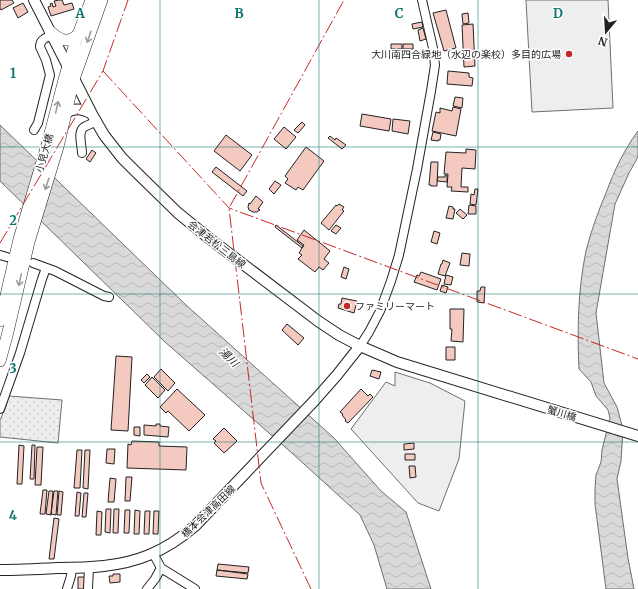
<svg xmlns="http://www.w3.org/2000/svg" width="638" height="589" font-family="Merriweather,'Noto Sans JP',serif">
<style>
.grass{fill:url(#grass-dots);stroke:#6f6f6f}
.park{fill:#eee;stroke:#6f6f6f}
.water{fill:url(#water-waves);stroke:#6f6f6f}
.building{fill:#f3c9c0;stroke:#222}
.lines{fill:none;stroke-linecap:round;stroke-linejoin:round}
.minor-casing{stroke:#222;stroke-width:10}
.major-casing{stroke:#222;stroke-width:12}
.highway-casing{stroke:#222;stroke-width:12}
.minor{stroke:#fff;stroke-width:8}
.major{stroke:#fff;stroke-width:10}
.highway{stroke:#fff;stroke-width:11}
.power{stroke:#c62828;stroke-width:1;stroke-dasharray:14 3 2 3;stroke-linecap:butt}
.oneway{stroke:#9c9c9c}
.grid{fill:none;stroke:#0f766e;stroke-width:1;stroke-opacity:0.55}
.poi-dot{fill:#c62828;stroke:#fff;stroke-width:1.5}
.labels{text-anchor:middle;stroke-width:3;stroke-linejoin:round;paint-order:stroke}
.poi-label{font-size:10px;fill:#222;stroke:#fff;text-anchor:end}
.street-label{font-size:10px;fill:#222;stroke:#fff}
.water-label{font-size:11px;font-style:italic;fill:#222;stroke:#fff}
.grid-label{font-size:13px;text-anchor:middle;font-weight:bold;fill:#0f766e;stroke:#fff;stroke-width:3;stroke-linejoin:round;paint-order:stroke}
</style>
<defs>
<pattern id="grass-dots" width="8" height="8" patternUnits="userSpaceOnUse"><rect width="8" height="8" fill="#eee"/><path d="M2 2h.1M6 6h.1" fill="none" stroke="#ccc" stroke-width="1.8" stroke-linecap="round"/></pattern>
<pattern id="water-waves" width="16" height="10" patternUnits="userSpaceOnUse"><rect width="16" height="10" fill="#d9d9d9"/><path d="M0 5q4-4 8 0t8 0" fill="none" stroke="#bababa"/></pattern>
</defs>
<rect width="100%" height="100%" fill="#fff"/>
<path class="grass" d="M9,396L62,400L58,443L0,437V420L5,409Z"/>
<path class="park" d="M526,0H608L613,108L532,112Z
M395,372L430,383L465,401L459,459L439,511L418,503L351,429L386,382L395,386Z"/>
<path class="water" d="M0,125L186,305L334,438L381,491L406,512L431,589H387L374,545L360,515L293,454L165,342L0,181Z
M638,131V157L629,173L615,204L596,313L604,383L617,407L623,429L621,461L617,479L628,558L634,589H606L595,504V488L596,475L601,462L602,450L610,418L608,410L596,396L591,382L579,369C577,329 578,290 586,251C591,231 598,212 606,193C614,171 624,150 638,131Z"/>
<path class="building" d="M0,0H12L14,3L1,10L0,8Z
M59,0H62L64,5L72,3L74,9L51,16L48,7L51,6L50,4L52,3L53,7L56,6L54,1Z
M23,3L28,12L18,18L13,8Z
M446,10L456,48L444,51L433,13Z
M468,13L469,23L463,24L462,14Z
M422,22L423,27L413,29L412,24Z
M473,24L475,66L464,67L462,25Z
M423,28L426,39L420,41L418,30Z
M391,44H402V49H391Z
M403,44H413V49H403Z
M448,71L469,73V77L473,78L472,86L447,84Z
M455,97L463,98L462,108L453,106Z
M453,107L461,109L456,136L432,131L436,112L440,113V108L452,111Z
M362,114L391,119L389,131L360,126Z
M393,119L410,121L408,134L392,131Z
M302,122L305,125L298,133L294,130Z
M284,127L296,137L286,149L274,139Z
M433,132L441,134L440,140H438V141L431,140Z
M226,135L252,155L240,171L214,151Z
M330,136L335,140L336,138L346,145L342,149L328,138Z
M306,147L324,161L303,190L298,187L296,190L285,183L288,179L285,176Z
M466,149L476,150L475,169L462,168L461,187H468V192L451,191L452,187H447L448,174H444L446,152L466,153Z
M92,150L96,153L90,162L86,159Z
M431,162H438L437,186H431V185H429Z
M216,167L247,191L243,196L212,172Z
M445,175H447V182L437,181L438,177H445Z
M275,181L281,185L274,194L269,189Z
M475,189H478L476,205L470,204L471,194L474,195Z
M256,196L263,202L258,209L260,210L257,212H253L249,210L248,207L249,203L250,204Z
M339,204L344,207L342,210L344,211L329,230L321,223L336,205L337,206Z
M469,205L476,206V214H468Z
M449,206L453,207V209H455L453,219L446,218Z
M460,209L467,215L463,219L456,213Z
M276,225L303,246L302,248L275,227Z
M336,225L341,228L336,234L331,231Z
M304,230L330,251L324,259L329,263L323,270L319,267L315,272L298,259L302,255L299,253L304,245L297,240Z
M434,231L440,233L437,244L431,242Z
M462,253L470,254L469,266L460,265Z
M443,260L450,263L445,276L438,274L441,264H442Z
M344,267L349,269L346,279L341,277Z
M421,272L441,279L437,290L414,282L417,275L419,276Z
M446,275L453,277L451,285L444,284Z
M442,285L448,287L446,293L440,291Z
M481,287H485L484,303L477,302V291H480Z
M342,298L357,301L354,313L338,308L339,304H341Z
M450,309H464L463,342L451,341L452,329H450Z
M287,324L304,338L298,345L282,330Z
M446,347H455V360H446Z
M116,356L132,357L128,431L111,430Z
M161,369L175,383L168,391L154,377Z
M372,370L381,372L379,379L370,376Z
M147,374L150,377L144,383L141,380Z
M152,377L165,390L158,398L145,385Z
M177,389L205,415L189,431L168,411L166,413L160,407Z
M361,389L368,396L370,394L373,397L348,423L345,421L346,420L342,415L343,414L340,412Z
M156,424H160V426L169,427L168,437L144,435V425L156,426Z
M134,427H140V436L134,435Z
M224,428L237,441L224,453L214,443L216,441L213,439Z
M132,441L159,442V446L187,447L186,470L127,468L128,444L131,445Z
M414,443V449L404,450V444Z
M19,445L24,446L22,484H17Z
M32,445H35L34,479H30Z
M37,447H43L41,485H35Z
M107,449H115L114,464L106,463Z
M77,450H82L80,488H74Z
M85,450H90L88,489L83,488Z
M405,454H415V460H405Z
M409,466H415L416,477L410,478Z
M126,477H132L130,501H125Z
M110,478L116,479L114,502H108Z
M43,490H47L45,514H40Z
M49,491H53L51,515L46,514Z
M54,491H58L56,515L51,514Z
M59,491L63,492L61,515H57Z
M77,492L81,493L79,516H75Z
M84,493H88L86,517H82Z
M106,509H111L110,533L105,532Z
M114,509H119L118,533H113Z
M125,510H130L129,533H124Z
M135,510L140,511L139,534H134Z
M97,511L102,512L101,535H96Z
M145,511H150L149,534H144Z
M154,511H159L158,534H153Z
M54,518L59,519L54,559H49Z
M218,564L249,567L248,573L217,570Z
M217,570L248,574L247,579L216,576Z
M113,574H120V582L110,583L109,576H113Z
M78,577H86V589H78Z"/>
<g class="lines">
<g class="minor-casing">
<path id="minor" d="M34,130L38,123L50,75L46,60L40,47C40,39 46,38 52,35
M82,153C82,145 77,132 84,127C88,125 93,123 97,121
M0,255L7,257
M33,263L55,271L104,296L109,297
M360,346L369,332L380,311L391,281L399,255L417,169L431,91L435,65L433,48L422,0
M0,409L20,353L42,279L46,268
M153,553L161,568L195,589
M67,589L71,576L72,568
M88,589L89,567
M147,589L155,579L161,568"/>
</g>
<g class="major-casing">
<path id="major" d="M34,0L93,116L104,135L122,158L136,172L178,213L210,239L318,321L339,335L360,346L397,362L638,436
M66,113C75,107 83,109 92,114
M0,570C19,570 39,569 58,568C88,568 120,567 149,555C166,548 181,538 195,526L315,400L337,375L360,346"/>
</g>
<g class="highway-casing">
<path id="highway" d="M50,31C59,40 69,45 79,33
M0,321L19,239L47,145L65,76L76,40L91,0
M0,361L7,336L29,242L58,147L74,79L102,0"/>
</g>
<use href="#minor" class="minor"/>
<use href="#major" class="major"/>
<use href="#highway" class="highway"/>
<path class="power" d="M103,71L229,208L638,359
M0,243L103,71L128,0
M311,589L261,483L229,208L344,0"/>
</g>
<defs><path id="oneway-shaft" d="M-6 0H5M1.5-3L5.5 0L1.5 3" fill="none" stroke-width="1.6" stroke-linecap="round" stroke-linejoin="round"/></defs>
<g class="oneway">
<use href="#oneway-shaft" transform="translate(89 37) rotate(109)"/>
<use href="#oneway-shaft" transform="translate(57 107) rotate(-77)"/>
<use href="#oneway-shaft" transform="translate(47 184) rotate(108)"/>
<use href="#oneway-shaft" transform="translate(20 280) rotate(103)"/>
</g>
<path class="grid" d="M160,0V589M319,0V589M478,0V589M0,147H638M0,294H638M0,442H638"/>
<g class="poi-dot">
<circle cx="569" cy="54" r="4"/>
<circle cx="347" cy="306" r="4"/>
</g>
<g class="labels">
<g class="poi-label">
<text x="561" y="58">大川南四合緑地（水辺の楽校）多目的広場</text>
<text x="355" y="310" text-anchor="start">ファミリーマート</text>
</g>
<g class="street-label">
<text transform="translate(44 153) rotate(-74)" y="4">小見大橋</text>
<text transform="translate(217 244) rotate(38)" y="4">会津若松三島線</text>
<text transform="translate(562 413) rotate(17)" y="4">蟹川橋</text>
<text transform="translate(208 511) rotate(-44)" y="4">橋本会津高田線</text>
</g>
<g class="water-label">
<text transform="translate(229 357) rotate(44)" y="4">湯川</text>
</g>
</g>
<g class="grid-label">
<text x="80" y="18">A</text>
<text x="239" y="18">B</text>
<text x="399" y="18">C</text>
<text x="558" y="18">D</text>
<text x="13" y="78">1</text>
<text x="13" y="225">2</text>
<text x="13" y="373">3</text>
<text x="13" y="520">4</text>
</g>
<g transform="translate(606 32) rotate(198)" stroke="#ffffff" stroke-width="3" paint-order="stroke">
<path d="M0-3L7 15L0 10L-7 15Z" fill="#222222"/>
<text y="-6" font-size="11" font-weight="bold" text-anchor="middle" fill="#222222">N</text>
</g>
</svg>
